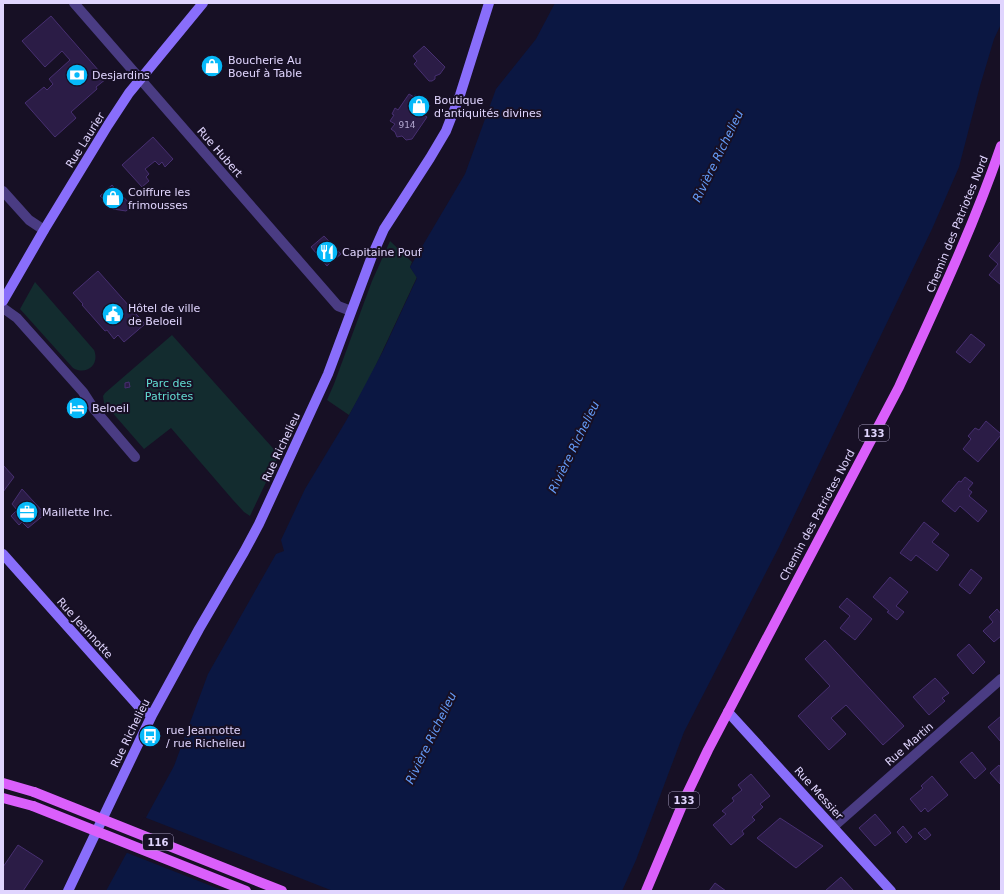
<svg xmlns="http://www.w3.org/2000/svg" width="1004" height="894" font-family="'DejaVu Sans',sans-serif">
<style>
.green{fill:#132c2f}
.water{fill:#0b1742}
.pier{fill:#171025}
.building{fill:#2b1c46;stroke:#472f71}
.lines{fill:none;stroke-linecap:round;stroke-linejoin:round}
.street{stroke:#4a3c83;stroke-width:10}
.secondary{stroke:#896efb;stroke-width:10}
.primary{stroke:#da5ffb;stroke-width:10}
.primary-bridge{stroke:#da5ffb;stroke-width:10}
.labels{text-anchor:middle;stroke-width:4;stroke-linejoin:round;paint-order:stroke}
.number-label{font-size:9px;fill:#b3a7d0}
.shield{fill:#171025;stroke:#a49abd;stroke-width:1}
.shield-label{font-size:10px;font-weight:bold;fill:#e0d5fe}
.poi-label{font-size:11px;fill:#e0d5fe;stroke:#171025;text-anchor:start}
.street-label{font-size:11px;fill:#e0d5fe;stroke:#171025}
.park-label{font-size:11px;fill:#62ddd2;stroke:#171025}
.water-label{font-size:12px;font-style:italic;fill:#669efb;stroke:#171025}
</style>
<rect width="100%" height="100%" fill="#171025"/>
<path class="green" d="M390,241L412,262L410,267L417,277L369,380L349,415L327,400L334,384L372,281Z
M35,282L94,350C100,364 87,376 73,368L20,309Z
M172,335L279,455L250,516L244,512L233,500L171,428L144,449L104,403L103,396L105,393Z"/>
<path class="water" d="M555,3H1001V24L994,39L980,86L959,167L932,229L779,547L684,732L636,860L622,891H106L174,766L208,674L276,554L284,551L281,540L305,489L346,421L383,351L417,278L410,267L465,174L496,89L536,39Z"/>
<path class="pier" d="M144,817L333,891H224L125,852Z"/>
<path class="building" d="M51,16L106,79L96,87L97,89L71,112L76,118L55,137L25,103L44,87L47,90L53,84L49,79L70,60L62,51L45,67L22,41Z
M424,46L445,67L440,74L435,76V79L432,81H429L414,64L417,61L413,56Z
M409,94L414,97L415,95L430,105L424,115L427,117L412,139L406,140L402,136L397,137L395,132L391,129L395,124L390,121L394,115L392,114L395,108L398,110Z
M153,137L173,159L165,167L162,162L159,165L155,161L145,169L149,174L146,177L149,181L142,187L122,165Z
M112,185L132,206L126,211L113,209L100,196Z
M324,236L341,254L336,258L335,257L327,266L311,247Z
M1001,241V285L989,275L998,264L989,256Z
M98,271L145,324L124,342L118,335L114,339L107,330L105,331L82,305L83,304L73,293Z
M971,334L985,345L970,363L956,352Z
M129,382L130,387L125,388V383Z
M986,421L1001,434V435L978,462L963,449L971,439L968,436L975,428L979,430Z
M3,465L14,477L3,492Z
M965,477L973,483L968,489L972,492L969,496L987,511L978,522L960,506L955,512L942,501L959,481L961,482Z
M22,489L45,514L28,528L22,522L19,525L11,516L17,510L12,504Z
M924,522L939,534L932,542L949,555L937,571L916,555L911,561L900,553Z
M971,569L982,578L970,594L959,585Z
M890,577L908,592L896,606L904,612L897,620L887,612L889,611L873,597Z
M847,598L872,619L855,640L840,628L850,616L839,607Z
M997,609L1001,614V636L994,642L983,631L993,622L989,617Z
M825,640L904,726L883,745L846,705L831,718L846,734L829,750L798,716L830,686L805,659Z
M969,644L985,662L973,674L957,655Z
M935,678L949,693L942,698L945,701L929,715L913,697Z
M1001,716V742L988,727Z
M972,752L986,769L975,779L960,762Z
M999,765L1001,768L1000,784L990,773Z
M751,774L770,796L760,804L763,807L752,817L755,820L742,831L744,834L731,845L713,825L726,814L722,811L734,801L732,798L742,790L738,785Z
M932,776L948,795L928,812L925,808L921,812L910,799L923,788L921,786Z
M875,814L891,833L875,846L859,828Z
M780,818L823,846L796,868L757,838Z
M903,826L912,837L906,843L897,832Z
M925,828L931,835L925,840L918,833Z
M18,845L43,861L23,891H3V867Z
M841,877L854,891H825Z
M715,883L726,891H709Z"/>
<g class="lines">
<path class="street" d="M74,3L338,306L351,311
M3,191L29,220L44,230
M3,308L17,318L83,392L94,409L135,457
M833,827L1001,679"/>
<path class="secondary" d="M3,301L44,230L108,125L129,93L203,3
M3,554L140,708L152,715
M728,712L891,891
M68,891L152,715L199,629L244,552L259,524L328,374L372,256L384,229L430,158L446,131L460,95L489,3"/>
<path class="primary" d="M3,783L34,792
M3,798L33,806
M646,891L686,796L708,750L899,387C935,308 973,228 1001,146"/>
<path class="primary-bridge" d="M34,792L282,891
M33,806L246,891"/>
</g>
<defs>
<g id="shop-disc" transform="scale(1.15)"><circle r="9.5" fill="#06b9f9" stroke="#171025"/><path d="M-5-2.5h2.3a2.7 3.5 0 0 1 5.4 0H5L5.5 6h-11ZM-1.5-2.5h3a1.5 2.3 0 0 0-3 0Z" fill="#fff"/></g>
<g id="bank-disc" transform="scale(1.15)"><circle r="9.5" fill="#06b9f9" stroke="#171025"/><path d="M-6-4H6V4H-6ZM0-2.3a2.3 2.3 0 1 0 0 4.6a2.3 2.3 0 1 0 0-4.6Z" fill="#fff"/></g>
<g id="restaurant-disc" transform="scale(1.15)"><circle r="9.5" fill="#06b9f9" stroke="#171025"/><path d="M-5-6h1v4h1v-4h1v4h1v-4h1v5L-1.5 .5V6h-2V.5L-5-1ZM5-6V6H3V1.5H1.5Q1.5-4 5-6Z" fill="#fff"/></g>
<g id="civic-disc" transform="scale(1.15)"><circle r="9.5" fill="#06b9f9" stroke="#171025"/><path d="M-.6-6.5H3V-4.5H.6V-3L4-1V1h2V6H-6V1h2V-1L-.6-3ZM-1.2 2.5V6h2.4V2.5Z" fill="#fff"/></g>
<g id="hotel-disc" transform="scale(1.15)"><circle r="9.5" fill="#06b9f9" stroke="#171025"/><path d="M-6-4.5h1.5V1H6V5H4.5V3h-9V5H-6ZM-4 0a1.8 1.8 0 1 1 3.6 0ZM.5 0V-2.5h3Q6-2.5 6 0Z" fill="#fff"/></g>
<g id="office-disc" transform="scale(1.15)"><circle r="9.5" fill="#06b9f9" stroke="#171025"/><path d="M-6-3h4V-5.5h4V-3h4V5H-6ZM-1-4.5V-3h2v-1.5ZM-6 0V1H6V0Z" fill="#fff"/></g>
<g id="bus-disc" transform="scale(1.15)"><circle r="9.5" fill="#06b9f9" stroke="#171025"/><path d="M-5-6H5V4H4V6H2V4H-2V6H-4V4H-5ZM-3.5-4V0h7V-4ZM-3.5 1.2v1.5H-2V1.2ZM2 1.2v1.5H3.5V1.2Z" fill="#fff"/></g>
</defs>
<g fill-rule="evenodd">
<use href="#shop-disc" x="212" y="66"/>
<use href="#bank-disc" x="77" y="75"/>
<use href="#shop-disc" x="419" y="106"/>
<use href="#shop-disc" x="113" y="198"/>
<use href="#restaurant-disc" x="327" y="252"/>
<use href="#civic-disc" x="113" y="314"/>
<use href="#hotel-disc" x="77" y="408"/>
<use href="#office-disc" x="27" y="512"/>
<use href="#bus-disc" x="150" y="736"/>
</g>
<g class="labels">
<g class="number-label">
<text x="407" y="128">914</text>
</g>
<g class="shield">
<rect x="859" y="425" width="30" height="16" rx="3"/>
<rect x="669" y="792" width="30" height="16" rx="3"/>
<rect x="143" y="834" width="30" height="16" rx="3"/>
</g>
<g class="shield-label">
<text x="874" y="437">133</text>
<text x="684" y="804">133</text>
<text x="158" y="846">116</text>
</g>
<g class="poi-label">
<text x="228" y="64">Boucherie Au<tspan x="228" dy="13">Boeuf à Table</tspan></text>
<text x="92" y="79">Desjardins</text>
<text x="434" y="104">Boutique<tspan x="434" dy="13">d'antiquités divines</tspan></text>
<text x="128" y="196">Coiffure les<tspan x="128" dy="13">frimousses</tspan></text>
<text x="342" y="256">Capitaine Pouf</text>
<text x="128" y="312">Hôtel de ville<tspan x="128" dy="13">de Beloeil</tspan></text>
<text x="92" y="412">Beloeil</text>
<text x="42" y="516">Maillette Inc.</text>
<text x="166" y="734">rue Jeannotte<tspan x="166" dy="13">/ rue Richelieu</tspan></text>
</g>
<g class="street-label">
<text transform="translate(85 140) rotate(-58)" y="4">Rue Laurier</text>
<text transform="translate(220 152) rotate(49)" y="4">Rue Hubert</text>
<text transform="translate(957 224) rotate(-68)" y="4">Chemin des Patriotes Nord</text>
<text transform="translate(281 447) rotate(-65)" y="4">Rue Richelieu</text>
<text transform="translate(817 515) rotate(-62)" y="4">Chemin des Patriotes Nord</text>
<text transform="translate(85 628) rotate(48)" y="4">Rue Jeannotte</text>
<text transform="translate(130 733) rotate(-64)" y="4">Rue Richelieu</text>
<text transform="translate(909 744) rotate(-41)" y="4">Rue Martin</text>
<text transform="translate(819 793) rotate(48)" y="4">Rue Messier</text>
</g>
<g class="park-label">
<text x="169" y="387">Parc des<tspan x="169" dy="13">Patriotes</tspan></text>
</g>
<g class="water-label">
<text transform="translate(718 156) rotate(-64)" y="4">Rivière Richelieu</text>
<text transform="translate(574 447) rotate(-64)" y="4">Rivière Richelieu</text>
<text transform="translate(431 738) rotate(-64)" y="4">Rivière Richelieu</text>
</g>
</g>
<rect width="1004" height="894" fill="none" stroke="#e0d5fe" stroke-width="8"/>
</svg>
